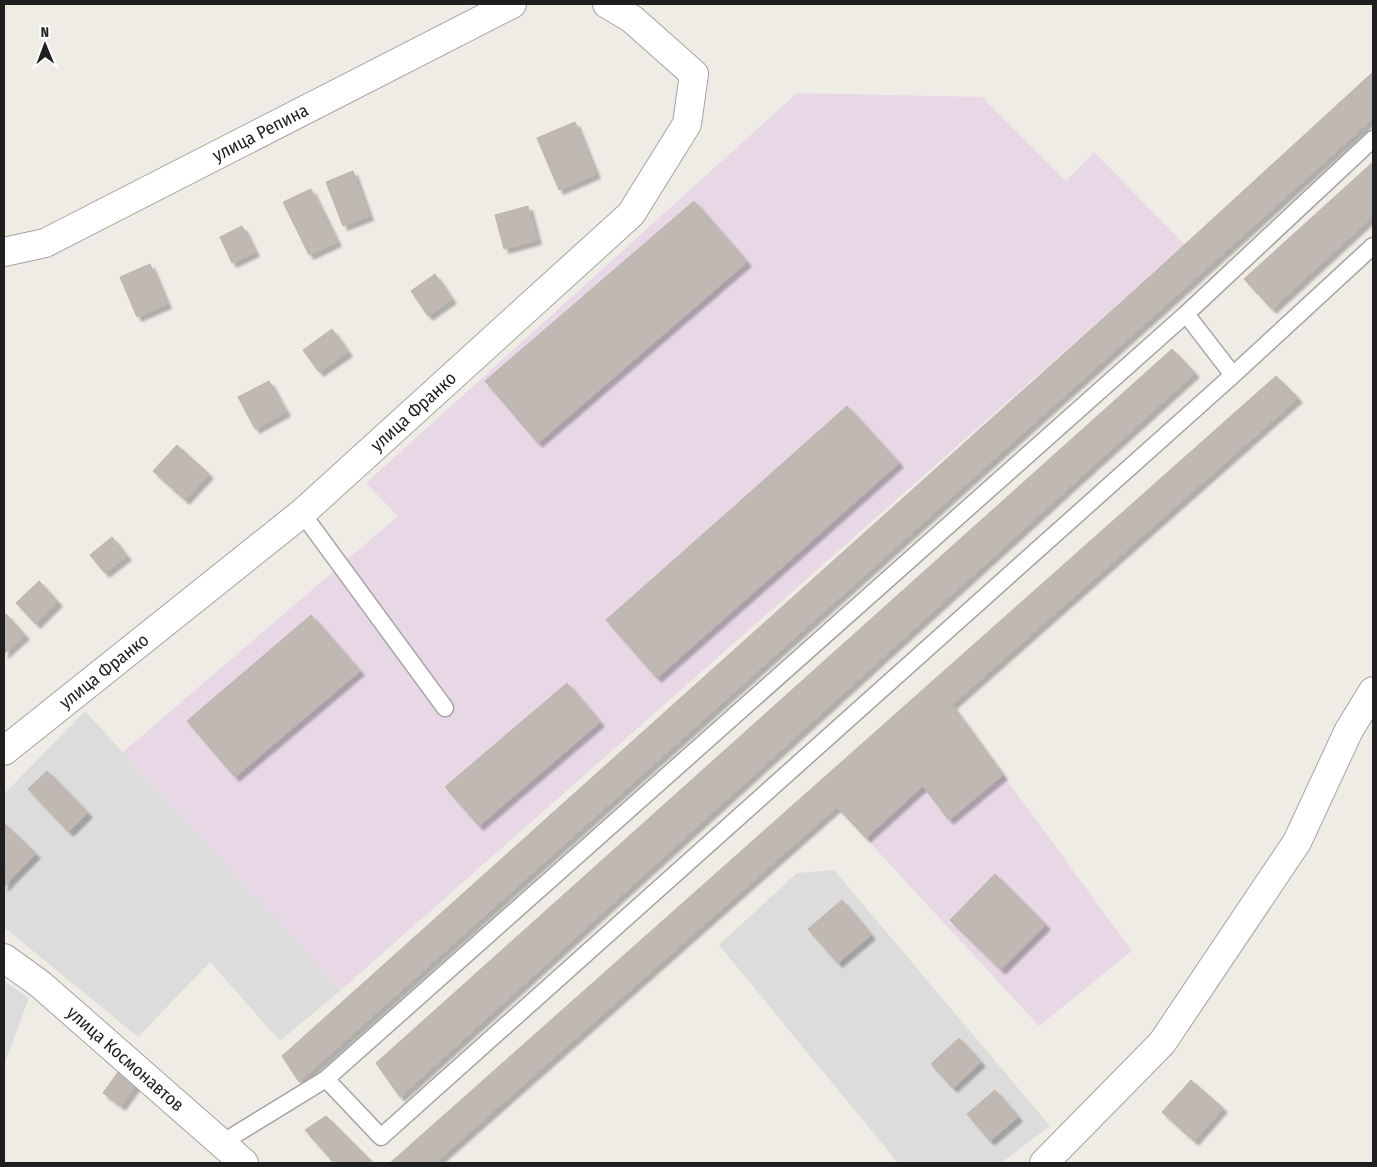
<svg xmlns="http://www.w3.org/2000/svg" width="1377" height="1167" font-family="'Fira Sans Condensed',sans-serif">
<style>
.residential{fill:#dddcdc}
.industrial{fill:#e8d8e6}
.building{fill:#c0b8b3;stroke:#c0b2a9;filter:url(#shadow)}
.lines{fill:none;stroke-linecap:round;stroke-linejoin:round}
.service-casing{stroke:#a3a3a3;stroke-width:19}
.minor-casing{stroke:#a3a3a3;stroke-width:30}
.service{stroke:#fff;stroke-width:16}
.minor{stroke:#fff;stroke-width:28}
.labels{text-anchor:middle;stroke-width:4;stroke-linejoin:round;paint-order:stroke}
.street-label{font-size:18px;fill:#1f1f1f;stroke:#fff}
</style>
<defs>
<filter id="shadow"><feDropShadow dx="4.5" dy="4.5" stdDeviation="1" flood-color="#0004"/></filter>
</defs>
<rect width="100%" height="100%" fill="#efece6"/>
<path class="residential" d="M85,711L341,990L280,1041L210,962L138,1037L4,927V794Z
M834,870L1050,1126L1001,1163H898L719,945L797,873Z
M4,981L29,998L4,1065Z"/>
<path class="industrial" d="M797,93L982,97L1066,181L1094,152L1185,245L341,990L123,752L398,516L366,483Z
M952,705L1132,951L1039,1026L837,807Z"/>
<path class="building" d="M1373,72V118L1177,295L1157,270Z
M575,122L596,174L559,190L537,138Z
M1373,162V216L1272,309L1244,279Z
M353,171L369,216L343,226L326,182Z
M311,189L337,242L309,255L283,202Z
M694,201L747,262L538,443L485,381Z
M528,206L537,240L504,249L495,215Z
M242,226L255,252L232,263L220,237Z
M150,264L167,304L137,317L120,277Z
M1157,270L1177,295L299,1082L282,1056Z
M435,274L452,299L428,316L411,291Z
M332,329L348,352L319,372L303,350Z
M1172,349L1195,373L400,1097L376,1063Z
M1276,376L1298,398L435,1163H390Z
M269,381L286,412L255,429L238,397Z
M847,406L899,463L779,570L728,512Z
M177,445L209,474L185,500L153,471Z
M728,512L779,570L657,678L606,620Z
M112,537L127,556L105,573L90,555Z
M39,581L58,602L36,624L16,603Z
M6,614L25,635L4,654V616Z
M311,615L360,671L235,777L187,721Z
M567,683L600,722L479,826L445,787Z
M952,705L1003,775L949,820L923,786L866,838L837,807Z
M47,771L88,813L69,832L28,789Z
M4,823L36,854L12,878L4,870Z
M4,870L12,878L4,887Z
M995,874L1046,925L1001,970L950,920Z
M842,900L871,935L838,963L808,929Z
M959,1038L981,1062L953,1088L931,1064Z
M118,1072L136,1085L121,1106L103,1093Z
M1191,1080L1223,1108L1194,1141L1162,1112Z
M995,1090L1018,1117L990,1141L967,1114Z
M326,1116L373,1163H334L305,1130Z"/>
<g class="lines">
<g class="service-casing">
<path id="service" d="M1186,314L1233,375
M302,513L445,708
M326,1079L381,1137L1233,375L1373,246
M220,1144L326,1079L1186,314L1373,139"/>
</g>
<g class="minor-casing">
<g id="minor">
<path id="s1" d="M4,252L45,243L512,4"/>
<path id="s2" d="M4,751L302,513L631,214L687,124L694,74L632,19L607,4"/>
<path id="s3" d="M4,958L40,984L244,1163"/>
<path d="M1044,1163L1162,1043L1297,842L1349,730L1373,691"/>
</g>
</g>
<use href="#service" class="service"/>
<use href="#minor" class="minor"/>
</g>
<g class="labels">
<g class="street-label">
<text dy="6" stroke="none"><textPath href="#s1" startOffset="284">улица Репина</textPath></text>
<text dy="6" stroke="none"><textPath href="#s2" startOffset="532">улица Франко</textPath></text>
<text dy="6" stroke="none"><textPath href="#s2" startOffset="128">улица Франко</textPath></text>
<text dy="6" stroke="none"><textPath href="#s3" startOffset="158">улица Космонавтов</textPath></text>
</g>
</g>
<rect width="1377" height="1167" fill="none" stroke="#1f1f1f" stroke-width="10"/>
<g transform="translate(45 45) rotate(359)" stroke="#ffffff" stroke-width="4" paint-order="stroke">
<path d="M0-4L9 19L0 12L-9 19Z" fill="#1f1f1f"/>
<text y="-8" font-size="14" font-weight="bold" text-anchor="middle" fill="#1f1f1f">N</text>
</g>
</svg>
